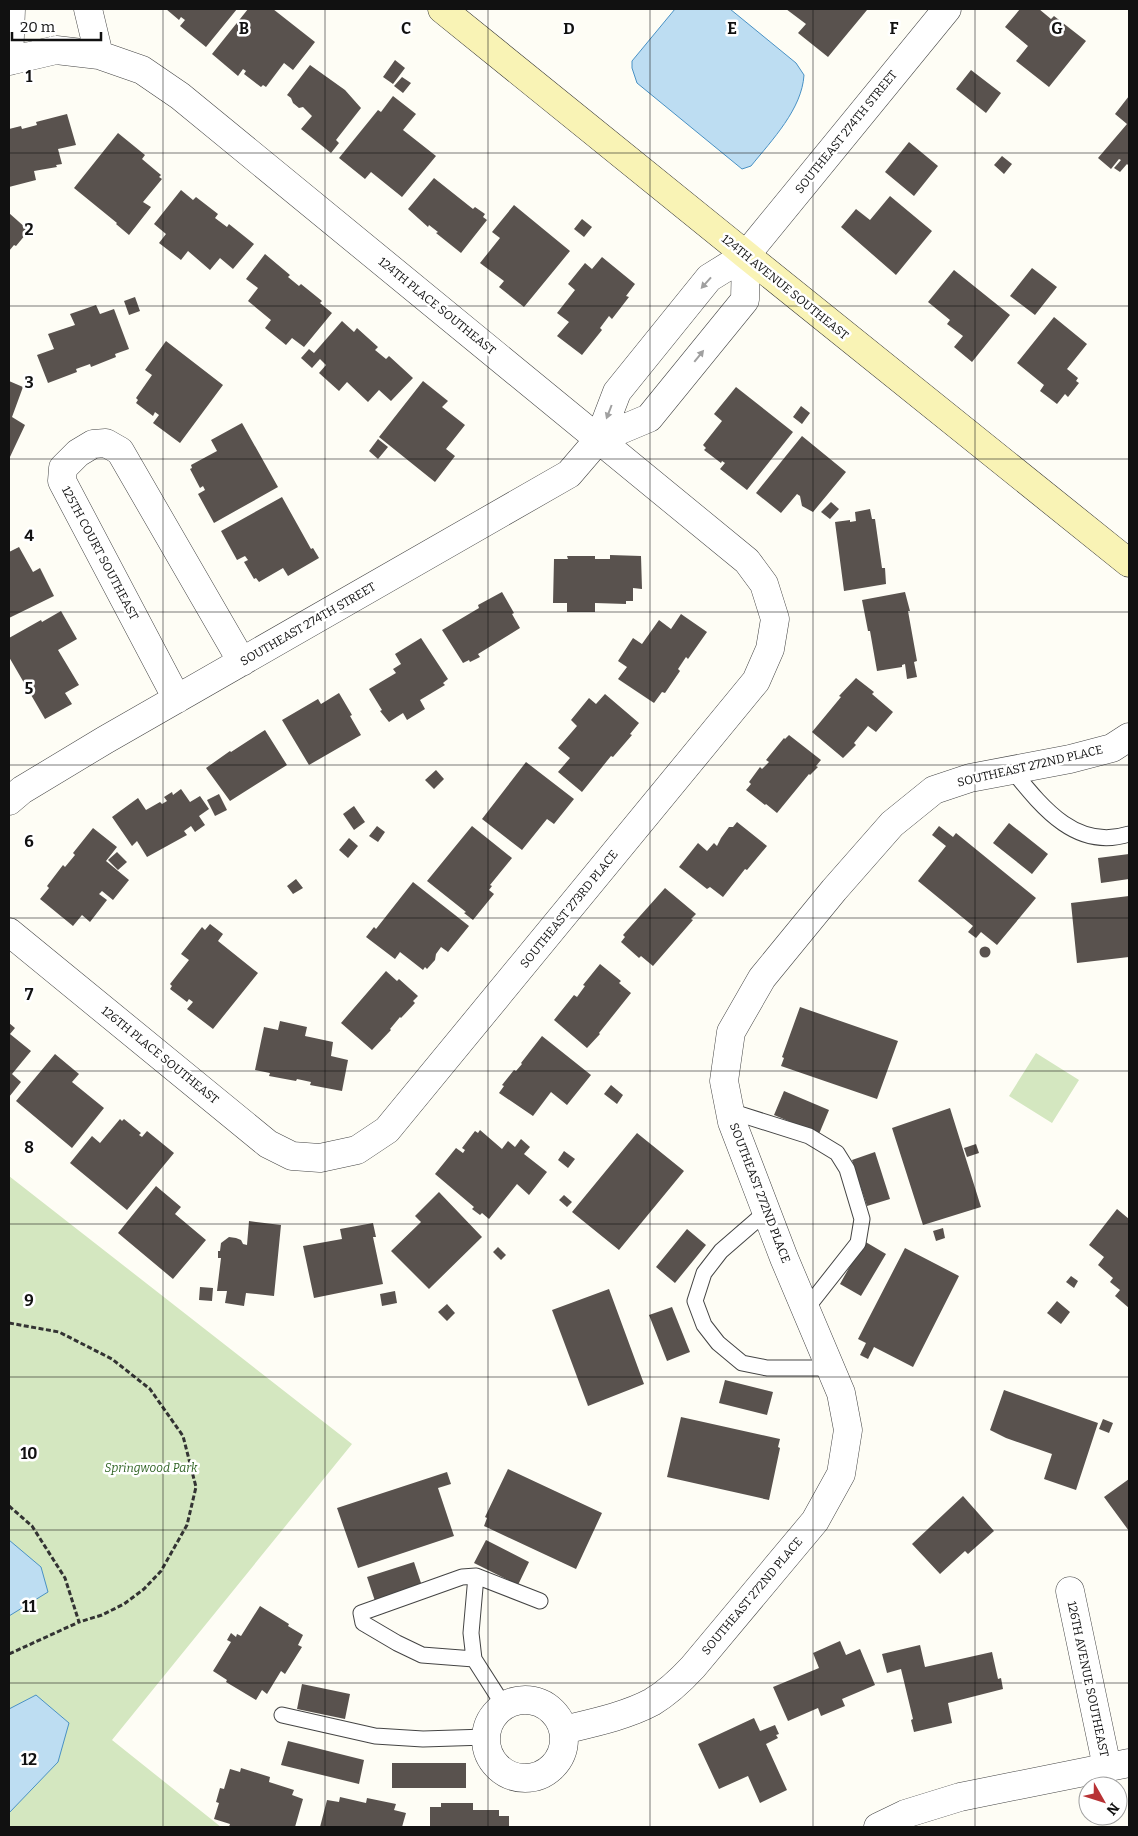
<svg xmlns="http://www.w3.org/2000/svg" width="1138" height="1836" font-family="Bitter,serif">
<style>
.green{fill:#d4e7c0}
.water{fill:#bdddf2;stroke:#4991c4}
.building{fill:#59524e}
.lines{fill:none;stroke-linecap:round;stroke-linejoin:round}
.lane-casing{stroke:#444;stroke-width:17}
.street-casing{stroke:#444;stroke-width:29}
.secondary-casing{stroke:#333;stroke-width:29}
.path{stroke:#333;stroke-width:3;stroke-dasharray:5 2.5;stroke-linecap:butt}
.lane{stroke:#fff;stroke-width:15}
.street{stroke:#fff;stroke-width:28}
.secondary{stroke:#f9f3b5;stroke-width:28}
.oneway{fill:#a0a0a0}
.grid{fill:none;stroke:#111;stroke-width:1;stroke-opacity:0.55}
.labels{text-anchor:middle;stroke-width:5;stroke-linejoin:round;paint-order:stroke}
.street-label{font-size:12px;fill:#111;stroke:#fff}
.park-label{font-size:12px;font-style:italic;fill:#316525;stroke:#fff}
.grid-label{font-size:16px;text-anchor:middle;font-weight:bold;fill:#111;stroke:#fff;stroke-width:5;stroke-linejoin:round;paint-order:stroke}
</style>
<rect width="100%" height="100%" fill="#fefdf5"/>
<path class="green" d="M1036,1053L1079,1080L1052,1123L1009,1096Z
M9,1176L352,1444L112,1740L221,1827H9Z"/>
<path class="water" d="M675,9H730L796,63L804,75C802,109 772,140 751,166L742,169L637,83L632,68V61Z
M9,1540L41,1567L48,1592L9,1616Z
M36,1695L69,1723L58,1762L9,1813V1709Z"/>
<path class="building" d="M166,9H237L206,47L180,26L185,20L181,17L179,20Z
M248,9H273L315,42L293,70L284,63L266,87L263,85L261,87L244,74L246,71L243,69L238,76L212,54Z
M786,9H865L867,10L828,57L798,33L806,24Z
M1020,9H1039L1051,19L1054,16L1086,41L1049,87L1016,61L1028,46L1005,27Z
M395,60L405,68L393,84L383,77Z
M310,65L345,90L361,108L336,140L339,143L331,153L301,129L312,116L303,107L299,108L293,103L291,98L287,95Z
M971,70L1001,93L986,113L956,89Z
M402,77L411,83L403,93L394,86Z
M393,96L416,114L403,130L436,156L402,197L371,172L365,179L339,158L378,110L381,112Z
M1129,96V166L1127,164L1120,172L1114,168L1121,160L1119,159L1111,169L1098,158L1127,124L1115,114Z
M67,114L76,145L58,149L62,164L56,165L57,167L34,171L36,180L9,187V129L21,126L22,129L37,125L36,122Z
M118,133L145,155L142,159L161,175L159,177L162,179L143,202L151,207L129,235L116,224L117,223L74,188Z
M909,142L938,166L914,196L885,172Z
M1002,156L1012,164L1004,174L994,165Z
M434,178L473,209L475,207L485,214L483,217L487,220L461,253L436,233L438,232L429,225L428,227L408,209Z
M181,190L193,200L196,197L218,214L215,218L227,227L229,224L254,244L233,269L220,258L210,270L188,251L181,260L159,243L166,234L154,224Z
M890,196L932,231L896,275L841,227L856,209L870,220Z
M514,205L570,251L524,307L499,287L504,281L480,263L500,238L492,232Z
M9,213L27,229L24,233L26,234L16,246L14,245L9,251Z
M582,219L592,227L584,237L574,229Z
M265,254L290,275L288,277L299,286L301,284L322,301L320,303L332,313L304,347L292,338L286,345L265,328L271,320L248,301L258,288L246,279Z
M602,257L635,284L626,296L629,297L612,319L609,316L600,328L602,330L582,355L557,336L569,322L557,313L575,290L568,284L585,263L592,269Z
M1032,268L1057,287L1035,315L1010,296Z
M954,270L1010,315L972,362L954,347L963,336L947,324L950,320L928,302Z
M135,297L140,311L129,315L124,301Z
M96,305L100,314L114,309L129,349L115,354L116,357L91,367L90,364L76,369L77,372L48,383L37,355L54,349L48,334L75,325L70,314Z
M1054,317L1087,344L1067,369L1078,378L1076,381L1079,383L1068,397L1065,394L1057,404L1040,391L1044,385L1017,363Z
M342,321L354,332L357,328L378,347L375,350L386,359L389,356L413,378L391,401L379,390L368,402L347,382L339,391L319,373L326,365L320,359L312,368L301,358L309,349L314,353Z
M166,341L223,385L180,443L153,423L159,415L155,412L153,416L136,403L138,400L136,398L152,375L145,370Z
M9,381L23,387L12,417L25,425L9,459Z
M423,381L448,401L442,407L465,425L446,449L455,456L435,482L379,437Z
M736,387L793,432L747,490L720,469L725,463L722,461L721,463L704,450L706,448L703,445L722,421L714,414Z
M801,406L810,413L802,424L793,417Z
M242,423L278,487L214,523L198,494L205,490L203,486L200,488L190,469L192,468L191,465L217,451L211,440Z
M802,436L846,472L813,512L802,506L800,496L797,494L781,513L756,493Z
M378,439L388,447L378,459L369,451Z
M282,497L311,549L313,548L319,558L288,576L283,568L259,582L256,578L254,579L244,562L248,560L245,556L237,560L221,531Z
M831,502L839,509L830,519L821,512Z
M870,509L872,519H875L882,568H885L886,584L844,591L835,522L850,520V522L856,521L855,512Z
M19,547L33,572L40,568L54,596L9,618V552Z
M610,555L641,556L642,589L633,588V601H626V604L595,603V612H567V603H553L554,559H568L567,556H595V559H610Z
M502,592L514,613L512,614L520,628L478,654L480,657L470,662L469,660L463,663L442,630L479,608L478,605Z
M905,592L910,611H908L917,661L914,662L917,677L907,679L905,664L902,665V667L877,671L870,631H868L862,600Z
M61,611L77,639L58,650L79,685L65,693L72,704L45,719L9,657V638L41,620L42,622Z
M681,614L707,632L688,659L686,657L678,669L680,671L665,693L662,692L654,703L618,679L627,667L618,661L633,638L642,644L659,620L671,629Z
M421,638L448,679L443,683L445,685L420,700L425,709L407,720L403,713L389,722L380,711L382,710L369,689L396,673L393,669L401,664L395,654Z
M856,678L874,692L872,694L893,712L876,732L868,726L854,743L856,745L843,758L812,732L841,697L839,696Z
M339,693L352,715L350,716L361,735L309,765L282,720L318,699L321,704Z
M605,694L639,723L630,734L632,735L613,757L611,756L582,792L558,772L570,758L558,748L577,726L571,720L589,698L596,704Z
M265,730L287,765L230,801L206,768L230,751L231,752Z
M789,735L821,760L816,766L818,767L810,775L809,774L777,813L766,804L765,805L746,790L751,784L749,782L760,767L762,769L769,762L766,760L784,738L785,739Z
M526,762L574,799L554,824L547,819L522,850L482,819Z
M436,770L444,779L434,789L425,780Z
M181,789L190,802L200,796L209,809L199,816L205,825L195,832L191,826L184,831L187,835L147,857L137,841L132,846L112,817L138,798L146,810L160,802L162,804L167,801L164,797L172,792L173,795Z
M219,794L227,810L215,816L207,800Z
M354,806L365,822L354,830L343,814Z
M737,822L767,846L747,870L745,869L723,897L710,887L707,889L679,867L698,843L707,851L714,843L717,846L721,838L729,827H733Z
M1009,823L1048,854L1032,874L993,843Z
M377,826L385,832L378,842L369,836Z
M472,826L512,858L490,885L492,886L489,890L494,894L473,920L464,913L466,912L427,881Z
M939,826L953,837L956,833L1036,898L997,945L981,932L976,938L968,932L973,926L918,881L946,846L932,835Z
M93,828L117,847L106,861L129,880L113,900L102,891L99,894L107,900L90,922L82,915L73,926L40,899L49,888L47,886L63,865L65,867L75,855L73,853Z
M349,838L358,846L348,858L339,850Z
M117,852L127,862L118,870L108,860Z
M1129,854V879L1101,883L1098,858Z
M296,879L303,888L293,894L287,886Z
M413,882L469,926L448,952L441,947L436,954L435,960L427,969L425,967L423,970L400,952L395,959L366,937L374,927L376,929Z
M665,888L696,914L691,919L693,920L653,966L641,956L639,958L621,942L625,937L623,935Z
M1129,896V957L1077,963L1071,903Z
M210,924L223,934L218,941L258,973L213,1029L187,1009L193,1002L189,999L187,1002L170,989L172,986L170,984L189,960L181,954L202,927L205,930Z
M979.5 952a5.5 5.5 0 1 1 11 0a5.5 5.5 0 1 1-11 0Z
M600,964L621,981L619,983L631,993L599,1033L600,1034L587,1048L554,1020L574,995L577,997L585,986L583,985Z
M386,971L397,981L399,979L418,996L413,1001L415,1003L401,1018L400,1017L390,1029L391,1030L372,1050L341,1023Z
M800,1007L898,1041L877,1099L781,1066L784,1058L782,1057Z
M280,1021L307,1027L305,1036L333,1042L331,1056L348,1060L342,1091L310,1085L311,1082L297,1079L296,1081L269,1076L270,1073L255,1070L264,1027L278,1030Z
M9,1023L15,1028L10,1034L31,1051L12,1074L21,1082L9,1097Z
M542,1036L591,1075L567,1105L551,1092L533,1116L499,1093L504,1086L502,1085L514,1070L516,1071L522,1064L521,1063Z
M55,1054L79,1074L72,1082L104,1108L72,1148L16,1101Z
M611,1085L623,1095L617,1104L604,1094Z
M784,1091L829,1110L819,1134L774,1115Z
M950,1108L981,1207L923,1225L892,1128Z
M120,1119L122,1121L124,1119L141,1133L139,1135L142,1137L147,1131L174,1153L127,1210L70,1163L92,1136L100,1143Z
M480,1130L502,1149L508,1141L515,1147L521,1139L530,1147L524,1154L547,1172L529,1195L517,1184L489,1219L482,1213L480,1215L472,1209L474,1207L435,1174L456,1148L463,1153L465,1150L462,1148L475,1131L478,1133Z
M637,1133L684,1171L619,1250L572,1212Z
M976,1144L979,1153L967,1157L964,1148Z
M564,1151L575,1159L568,1168L558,1160Z
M875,1152L890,1199L867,1206L852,1160Z
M156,1186L181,1207L175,1214L206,1240L173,1279L118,1233Z
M439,1192L482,1237L429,1289L391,1251L421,1222L415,1216Z
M564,1195L572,1202L567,1207L559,1200Z
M1117,1209L1129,1219V1308L1115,1296L1120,1290L1110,1282L1113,1278L1098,1265L1104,1257L1089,1245Z
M249,1221L281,1225L274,1296L246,1293L244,1306L225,1303L227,1291H217L221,1258H218V1251H220L221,1243L229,1237L236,1238L241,1240L243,1244L247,1245Z
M373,1223L376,1237H373L383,1284L314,1298L303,1246L342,1239L340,1229Z
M943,1228L945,1238L936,1241L933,1231Z
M687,1229L706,1245L675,1283L656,1267Z
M864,1241L886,1254L861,1296L840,1284Z
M498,1247L506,1255L501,1260L493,1252Z
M905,1248L959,1276L913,1367L874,1347L868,1359L860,1355L866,1343L858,1339Z
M1071,1276L1078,1281L1074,1288L1066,1282Z
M200,1287L213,1288L212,1301L199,1300Z
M609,1289L644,1384L588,1406L552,1310Z
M395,1291L397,1303L382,1306L380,1294Z
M1057,1301L1070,1312L1061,1324L1047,1313Z
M447,1304L455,1313L447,1321L438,1312Z
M672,1307L690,1352L667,1361L649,1315Z
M725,1380L773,1392L767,1415L719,1403Z
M1004,1390L1098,1423L1076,1490L1044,1479L1052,1454L1006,1438L990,1430Z
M681,1417L780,1439L778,1447L780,1448L769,1500L667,1477Z
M1103,1419L1113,1423L1109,1433L1099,1429Z
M508,1469L602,1513L576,1569L484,1526L487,1518L485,1517Z
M447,1472L451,1484L438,1488L454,1536L358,1568L337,1508Z
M1129,1479V1531L1104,1497Z
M963,1496L994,1531L968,1554L965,1551L940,1574L912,1544Z
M486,1540L529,1562L518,1585L474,1563Z
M414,1562L422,1586L375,1601L367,1577Z
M260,1606L289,1624L288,1626L303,1635L298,1645L302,1647L285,1674L281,1671L267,1694L262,1690L256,1700L226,1682L227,1680L213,1671L231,1642L227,1640L231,1633L236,1637L237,1634L241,1636Z
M840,1641L846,1655L860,1649L875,1685L842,1699L845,1706L821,1716L818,1708L788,1721L773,1687L819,1668L813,1653Z
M920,1645L925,1667L992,1652L998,1679L1001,1678L1003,1689L948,1703L952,1723L914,1732L911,1720L913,1719L901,1669L887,1673L882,1654Z
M302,1684L350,1694L345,1719L297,1709Z
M754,1718L760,1731L775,1725L779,1734L776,1735L778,1738L766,1744L787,1790L760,1803L748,1776L719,1789L698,1744Z
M288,1741L364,1760L359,1784L281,1765Z
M392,1763H466V1788H392Z
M241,1768L270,1777L269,1782L294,1790L292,1795L303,1799L295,1827H229L230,1824L214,1819L219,1803L216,1802L220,1788L224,1789L230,1769L240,1772Z
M340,1797L366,1803L367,1798L396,1804L394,1810L406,1813L402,1827H320L327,1800L339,1802Z
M441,1803H473V1810H499V1816H509V1827H430V1807H441Z"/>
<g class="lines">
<g class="lane-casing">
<path id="lane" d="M1012,770C1042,807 1076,851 1129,834
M730,1111L809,1136L837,1153L847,1169L862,1219L858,1243L806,1309
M766,1212L721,1251L704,1273L695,1301L704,1325L718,1343L742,1363L767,1368H831
M474,1659L422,1655L397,1643L363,1623L361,1613L462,1577L476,1576
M504,1706L474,1659L471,1633L476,1576L540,1601
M282,1715L375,1736L423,1739L486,1737"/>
</g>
<g class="street-casing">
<path id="street" d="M88,9L99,55
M9,61L56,50L99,55L142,70L180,96L747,561L764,584L775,619L770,649L756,681L387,1130L357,1150L320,1158L292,1156L268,1144L9,932
M9,61L11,9
M746,255L745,300L649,418L599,439L617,392L709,278L746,255L947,9
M177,699L62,481L63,468L78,453L93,444L106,443L120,451L242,662
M9,801L22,790L105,740L569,474L599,439
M1070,1591L1107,1767
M486 1739a39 39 0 1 1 78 0a39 39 0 1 1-78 0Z
M563,1730C592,1723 626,1716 652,1702C667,1693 681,1680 693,1667L815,1521L841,1474L848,1430L841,1393L784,1258L732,1122L724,1081L731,1032L762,978L834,890L892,824L934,790L970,778L1070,759L1112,748L1129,737
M878,1827L905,1814L960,1797L1129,1763"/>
</g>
<g class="secondary-casing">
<path id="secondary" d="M442,9L746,255L1129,563"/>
</g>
<path class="path" d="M9,1323L59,1332L112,1359L150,1389L183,1436L196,1487L187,1525L161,1571L144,1589L124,1604L102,1615L79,1622
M9,1506L32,1526L65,1578L79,1622L9,1654"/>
<use href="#lane" class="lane"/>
<use href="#street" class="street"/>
<use href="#secondary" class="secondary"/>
</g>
<defs><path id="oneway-solid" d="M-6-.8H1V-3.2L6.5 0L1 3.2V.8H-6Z" transform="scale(1.25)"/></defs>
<g class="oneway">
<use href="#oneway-solid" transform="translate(706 283) rotate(132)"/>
<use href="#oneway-solid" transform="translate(699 356) rotate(-51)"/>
<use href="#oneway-solid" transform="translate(609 412) rotate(111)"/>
</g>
<path class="grid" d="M163,9V1827M325,9V1827M488,9V1827M650,9V1827M813,9V1827M975,9V1827M9,153H1129M9,306H1129M9,459H1129M9,612H1129M9,765H1129M9,918H1129M9,1071H1129M9,1224H1129M9,1377H1129M9,1530H1129M9,1683H1129"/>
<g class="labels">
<g class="street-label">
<text transform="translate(846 132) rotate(-51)" y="4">SOUTHEAST 274TH STREET</text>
<text transform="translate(785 287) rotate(39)" y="4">124TH AVENUE SOUTHEAST</text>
<text transform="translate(437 306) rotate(39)" y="4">124TH PLACE SOUTHEAST</text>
<text transform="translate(100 553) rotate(62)" y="4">125TH COURT SOUTHEAST</text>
<text transform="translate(308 624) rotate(-30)" y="4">SOUTHEAST 274TH STREET</text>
<text transform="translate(1030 766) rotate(-13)" y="4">SOUTHEAST 272ND PLACE</text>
<text transform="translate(569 909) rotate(-51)" y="4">SOUTHEAST 273RD PLACE</text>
<text transform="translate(160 1055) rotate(39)" y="4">126TH PLACE SOUTHEAST</text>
<text transform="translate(760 1193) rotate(69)" y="4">SOUTHEAST 272ND PLACE</text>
<text transform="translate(752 1596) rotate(-50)" y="4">SOUTHEAST 272ND PLACE</text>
<text transform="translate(1088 1679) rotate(78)" y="4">126TH AVENUE SOUTHEAST</text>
</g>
<g class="park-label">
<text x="151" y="1472">Springwood Park</text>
</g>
</g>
<g class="grid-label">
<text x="244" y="34">B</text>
<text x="406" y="34">C</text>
<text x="569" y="34">D</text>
<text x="732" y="34">E</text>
<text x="894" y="34">F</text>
<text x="1057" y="34">G</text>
<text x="29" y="82">1</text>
<text x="29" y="235">2</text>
<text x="29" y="388">3</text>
<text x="29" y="541">4</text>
<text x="29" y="694">5</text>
<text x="29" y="847">6</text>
<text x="29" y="1000">7</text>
<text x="29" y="1153">8</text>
<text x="29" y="1306">9</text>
<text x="29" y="1459">10</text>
<text x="29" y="1612">11</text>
<text x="29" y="1765">12</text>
</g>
<rect width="1138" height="1836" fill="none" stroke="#111111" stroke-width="20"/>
<g transform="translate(1103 1801) rotate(129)"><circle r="24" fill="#ffffff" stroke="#a0a0a0"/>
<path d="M0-4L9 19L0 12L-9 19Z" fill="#b83235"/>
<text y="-8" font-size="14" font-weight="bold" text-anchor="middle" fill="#111111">N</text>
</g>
<path d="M12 32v8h89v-8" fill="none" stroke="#111111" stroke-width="2.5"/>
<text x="20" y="32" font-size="15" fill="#111111" stroke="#ffffff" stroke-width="4" paint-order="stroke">20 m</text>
</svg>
